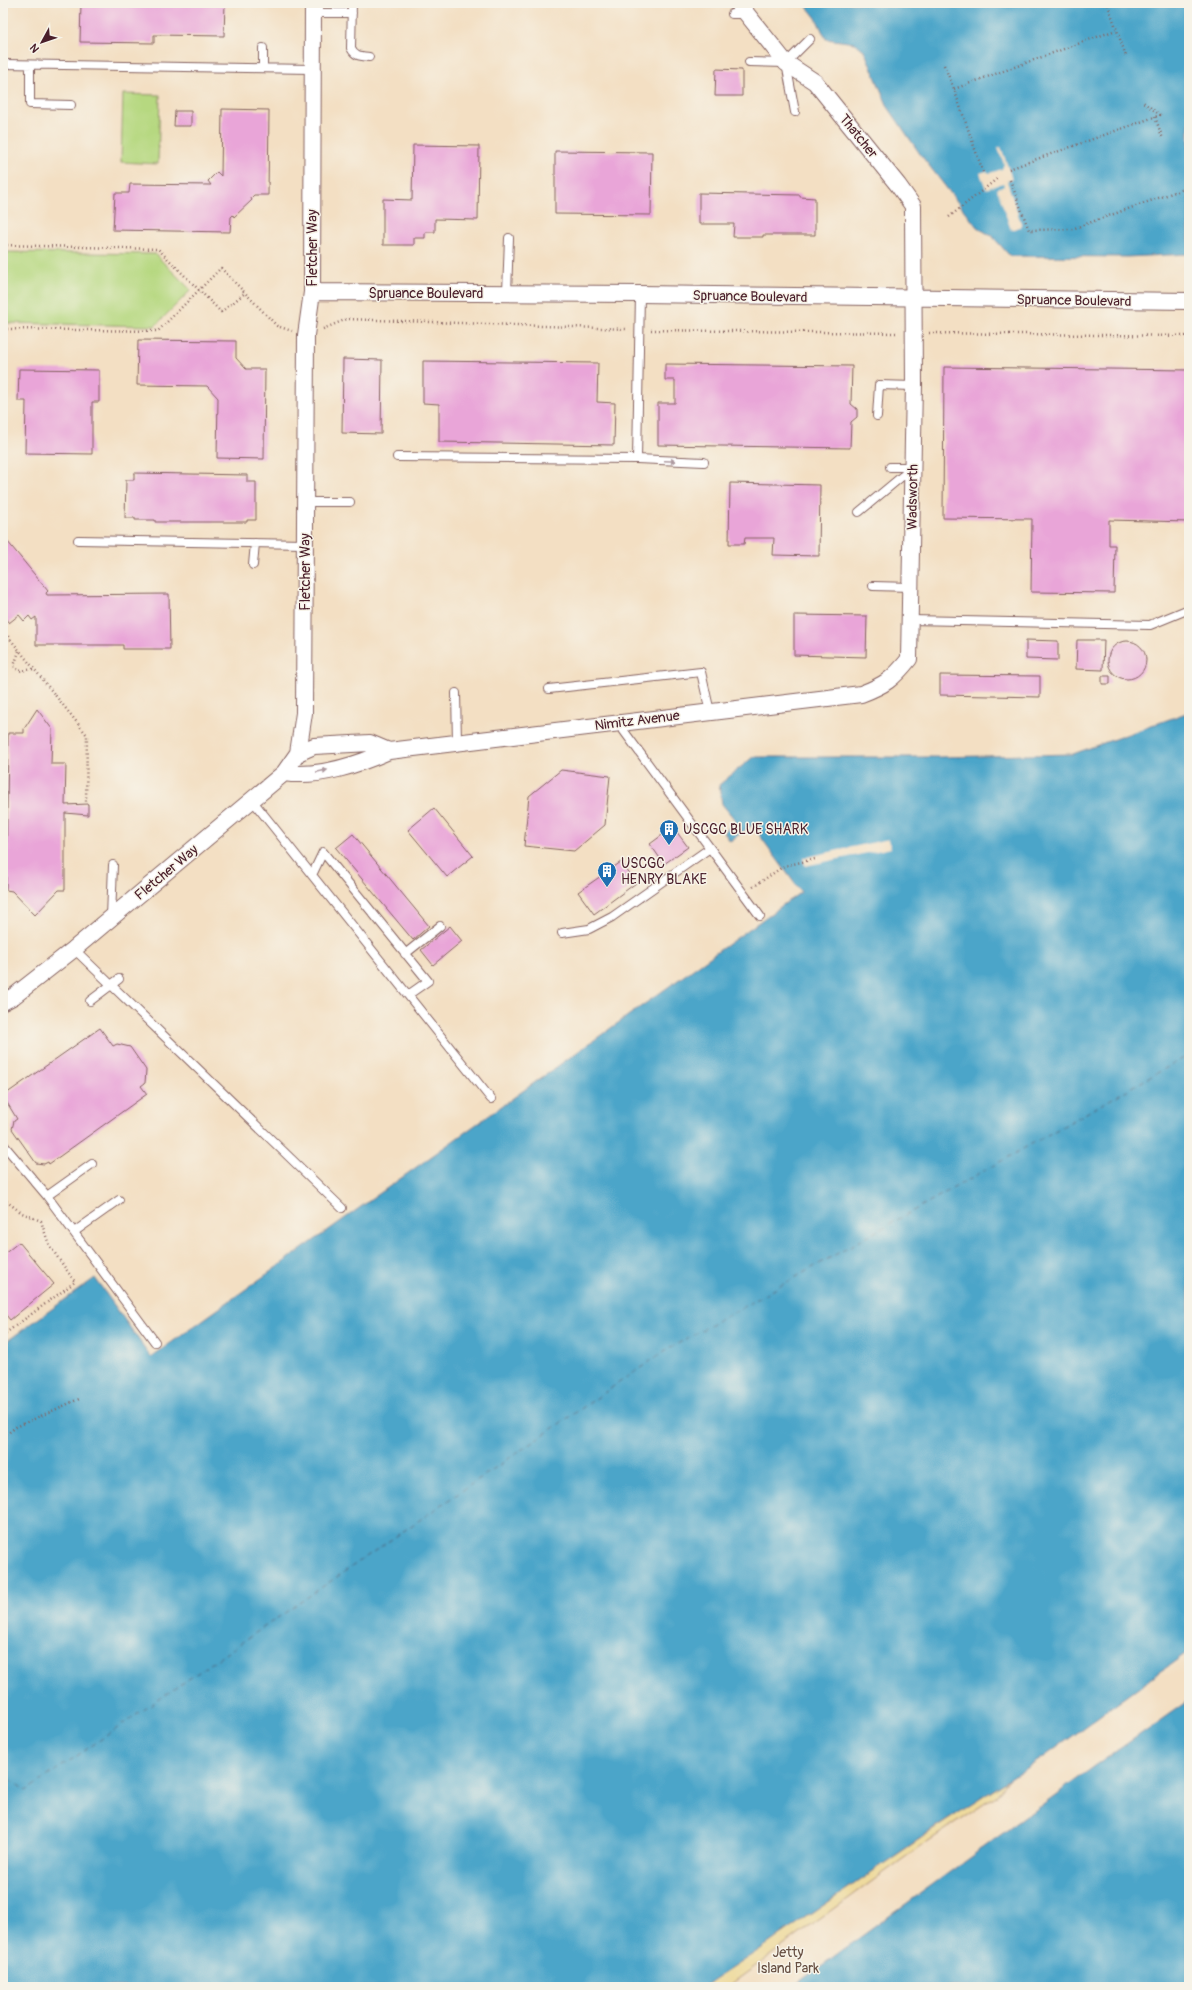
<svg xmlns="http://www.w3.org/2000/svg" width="1192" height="1990" font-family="Pangolin,sans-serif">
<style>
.green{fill:#b6d880;stroke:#807c56}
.sand{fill:#eeda9e;stroke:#9c7c64}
.water{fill:#4ca5c9;stroke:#4b627a}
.pier{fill:#f3dfc3}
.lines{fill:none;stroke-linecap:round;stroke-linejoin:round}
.ferry{stroke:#4b556a;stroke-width:1;stroke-dasharray:5 4;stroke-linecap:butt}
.building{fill:#e9a5d8}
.service-casing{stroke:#856260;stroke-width:10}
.minor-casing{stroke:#856260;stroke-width:18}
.path{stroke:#856260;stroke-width:2.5;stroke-dasharray:1 3;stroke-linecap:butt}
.service{stroke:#fff;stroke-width:8}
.minor{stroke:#fff;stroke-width:16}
.oneway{fill:#ae9aa0}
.labels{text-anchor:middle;stroke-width:3;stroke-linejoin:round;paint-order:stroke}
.street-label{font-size:14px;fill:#4a1f2b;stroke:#f7f3e8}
.poi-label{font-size:14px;fill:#4a1f2b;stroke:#f7f3e8;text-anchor:start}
.park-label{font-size:14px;fill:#654d40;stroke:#f7f3e8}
</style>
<rect width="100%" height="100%" fill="#f7f3e8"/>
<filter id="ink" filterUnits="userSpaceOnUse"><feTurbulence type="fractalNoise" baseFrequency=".025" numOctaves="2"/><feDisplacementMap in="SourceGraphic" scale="8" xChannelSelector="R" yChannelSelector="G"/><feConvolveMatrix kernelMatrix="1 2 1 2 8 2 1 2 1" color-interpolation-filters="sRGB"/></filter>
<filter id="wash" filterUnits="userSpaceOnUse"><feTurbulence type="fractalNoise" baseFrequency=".012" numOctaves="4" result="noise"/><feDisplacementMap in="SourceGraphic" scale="16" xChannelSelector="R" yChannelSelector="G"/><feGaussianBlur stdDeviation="0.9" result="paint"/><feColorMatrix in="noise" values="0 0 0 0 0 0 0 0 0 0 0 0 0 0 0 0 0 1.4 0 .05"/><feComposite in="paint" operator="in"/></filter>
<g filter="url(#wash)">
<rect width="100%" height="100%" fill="#f3dfc3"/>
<path class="green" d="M123,94L160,95L158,164L121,162Z
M3,252L155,254L191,290L155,326L3,323Z"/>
<path class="sand" d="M1009,1780L996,1796L915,1850L727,1987H703C806,1920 905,1846 1009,1780Z"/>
<path class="water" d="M804,3H1189V254L1126,257L1010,256L993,237L977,227L920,154L888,107L864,50L855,43L826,39L816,18Z
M1189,712V1651L1044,1757L932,1830L759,1950L703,1987H3V1344L95,1278L151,1357L801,892L752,825L730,841L724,832L736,821L722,804L719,785L753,757H939L1073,754Z
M1189,1700V1987H792L1095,1766Z"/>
<path class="pier" d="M1001,147L1012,179L1007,181L1022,226L1011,230L997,189L1004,186L1003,183L986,189L980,173L986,171L990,173L1002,169L1004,164L998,148Z
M889,839L891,848L805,866L803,858Z"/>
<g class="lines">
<path class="ferry" d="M3,1774L26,1791L665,1351L1189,1055"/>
</g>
<g id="blocks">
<path class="building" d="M81,3H225L224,36L154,35V43L80,42Z
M716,69L742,70V96H715Z
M222,109L269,110L268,195H254L251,198L252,200L234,217L233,215L231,217L230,232L113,230L115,193H129L130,184L211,185L208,181L217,172L221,176Z
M175,111H191V126H174Z
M413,145L479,146L478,220L435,219V232H425V238H414V245H383V199L412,200Z
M555,151L652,152L651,215L555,214Z
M699,193L800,195V197L815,198V235H763V237H733L734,224H699Z
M138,340L236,341V358L246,369H265L264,459L217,458L218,398L207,386L137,385Z
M343,359L382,360L381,434L342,433Z
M423,361L598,363L597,402L615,403L614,445L439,442V404L423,403Z
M665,364L852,366L851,404L857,409V417L851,422L850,448L658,445V403H675V380H665Z
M944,367L1189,370V522L1109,520V545H1115L1114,593L1031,592L1032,519L943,518Z
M19,369L99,370V402H92V454L25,453L26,401H18Z
M134,473L247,475V482H256V520H247V522H155V520H135V518H125L126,480H134Z
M730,483L820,485L819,556L773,555L774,538H745L744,544H729Z
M3,536L48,591L46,593L47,595L169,594L170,649H123V645H36V617L32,620L29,616L24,621L19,615L9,623L3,616Z
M794,615L867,616L866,657L794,655Z
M1026,640L1058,641V660L1026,659Z
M1077,640H1104L1103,670L1076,669Z
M1108 660a19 19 0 1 1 38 0a19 19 0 1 1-38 0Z
M940,675L1040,676V697L940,695Z
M1102,676H1110V684H1102Z
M37,709L52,729L51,764H66L65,805L88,804V815L65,813V890H59L35,915L12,891L6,890L8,733H24V729Z
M561,770L610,776L605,825L574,851L524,846L529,796Z
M434,808L473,856L447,877L408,830Z
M673,827L688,847L664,864L650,844Z
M353,834L429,926L413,940L336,848Z
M621,862L636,883L594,914L578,892Z
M450,926L462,941L433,965L421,950Z
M100,1028L113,1046L117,1044L130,1047L146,1070L145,1083L141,1086L147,1094L49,1164L48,1162L44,1164L36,1163L12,1129L14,1121L17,1119L3,1096Z
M19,1242L54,1284L10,1320L6,1315L3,1317V1255Z"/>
</g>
</g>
<g filter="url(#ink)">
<use href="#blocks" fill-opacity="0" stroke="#856260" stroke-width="1"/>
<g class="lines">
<g class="service-casing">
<path id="service" d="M352,3L351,48C355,56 360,56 369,57
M313,13H352
M732,14H746
M263,48V67
M749,62L786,63L810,39
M786,63L795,112
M3,64L312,69
M30,65V104L71,105
M507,293L509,238
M877,416L879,385L914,386
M397,457L637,459L704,462
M637,459L640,294
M890,467H913
M305,502H350
M859,512L912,468
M78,540L305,544
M253,565L255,543
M873,586L911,587
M910,620L1150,625L1189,609
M549,689L701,672L710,712
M456,693L457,742
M618,723L760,916
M252,800L491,1099
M312,875L323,852L428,981L408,995
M111,917L113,865
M562,933L589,929L612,917L710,848
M74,949L342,1208
M405,954L440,926
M90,1001L119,979
M3,1144L47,1196L155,1342
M47,1196L92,1164
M74,1232L119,1200"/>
</g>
<g class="minor-casing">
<path id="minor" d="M312,292L640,294L1189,301
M298,753L314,746L370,743L389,751
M284,773C319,778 357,765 389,751L861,694C885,685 893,679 909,659L914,384L913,206L898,185L815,82L786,63L738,3
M3,1002L14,996L74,949L284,773L298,753L304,713L306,335L312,292L313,3"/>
</g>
<path class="path" d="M1108,5L1126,56
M944,65L954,89
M1155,117L1163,139
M1009,169L1160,115L1143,102
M983,172L954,89L1116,30
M1010,180L1029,230L1072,229L1189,187
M949,217L998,178
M3,245L158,249L221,312L245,293
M3,329L158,331L221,268L277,326L292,331
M323,329L347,319L628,329
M651,330L898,333
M929,333L1189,336
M3,630L87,735L86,804
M19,651L14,666L19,671L35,669
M753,887L784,866L815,859
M3,1199L22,1213L41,1221L49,1245L75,1282L3,1335
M3,1437L16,1427L79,1399"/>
<use href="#service" class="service"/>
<use href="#minor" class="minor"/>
</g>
<defs><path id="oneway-solid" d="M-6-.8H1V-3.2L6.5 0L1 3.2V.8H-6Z"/></defs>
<g class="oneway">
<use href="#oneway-solid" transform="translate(670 461) rotate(2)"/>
<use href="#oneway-solid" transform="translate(322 771) rotate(-11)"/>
</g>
</g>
<defs>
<g id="building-pin" transform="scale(1)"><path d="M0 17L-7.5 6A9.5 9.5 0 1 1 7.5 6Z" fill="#1f6fb2" stroke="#f7f3e8"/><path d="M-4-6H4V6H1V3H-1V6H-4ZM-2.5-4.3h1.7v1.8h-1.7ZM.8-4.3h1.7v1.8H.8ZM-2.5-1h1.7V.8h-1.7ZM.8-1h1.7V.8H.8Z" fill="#fff"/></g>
</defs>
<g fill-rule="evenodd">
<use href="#building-pin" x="669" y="829"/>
<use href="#building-pin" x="607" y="871"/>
</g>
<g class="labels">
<g class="street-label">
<text transform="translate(859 136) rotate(51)" y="5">Thatcher</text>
<text transform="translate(312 248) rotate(-90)" y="5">Fletcher Way</text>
<text x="426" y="298">Spruance Boulevard</text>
<text transform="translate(750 296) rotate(1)" y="5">Spruance Boulevard</text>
<text transform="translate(1074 300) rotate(1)" y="5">Spruance Boulevard</text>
<text transform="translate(912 497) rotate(-89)" y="5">Wadsworth</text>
<text transform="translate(305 572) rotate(-90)" y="5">Fletcher Way</text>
<text transform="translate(637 720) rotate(-7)" y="5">Nimitz Avenue</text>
<text transform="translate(166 872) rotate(-40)" y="5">Fletcher Way</text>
</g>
<g class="poi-label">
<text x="683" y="834">USCGC BLUE SHARK</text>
<text x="621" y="868">USCGC<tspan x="621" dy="16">HENRY BLAKE</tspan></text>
</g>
<g class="park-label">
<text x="788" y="1957">Jetty<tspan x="788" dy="16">Island Park</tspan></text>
</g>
</g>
<rect width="1192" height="1990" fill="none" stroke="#f7f3e8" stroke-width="16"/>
<g transform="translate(42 42) rotate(230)" stroke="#f7f3e8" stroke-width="3" paint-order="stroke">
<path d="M0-3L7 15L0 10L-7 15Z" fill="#4a1f2b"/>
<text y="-6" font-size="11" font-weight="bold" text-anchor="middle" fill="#4a1f2b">N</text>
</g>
</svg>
